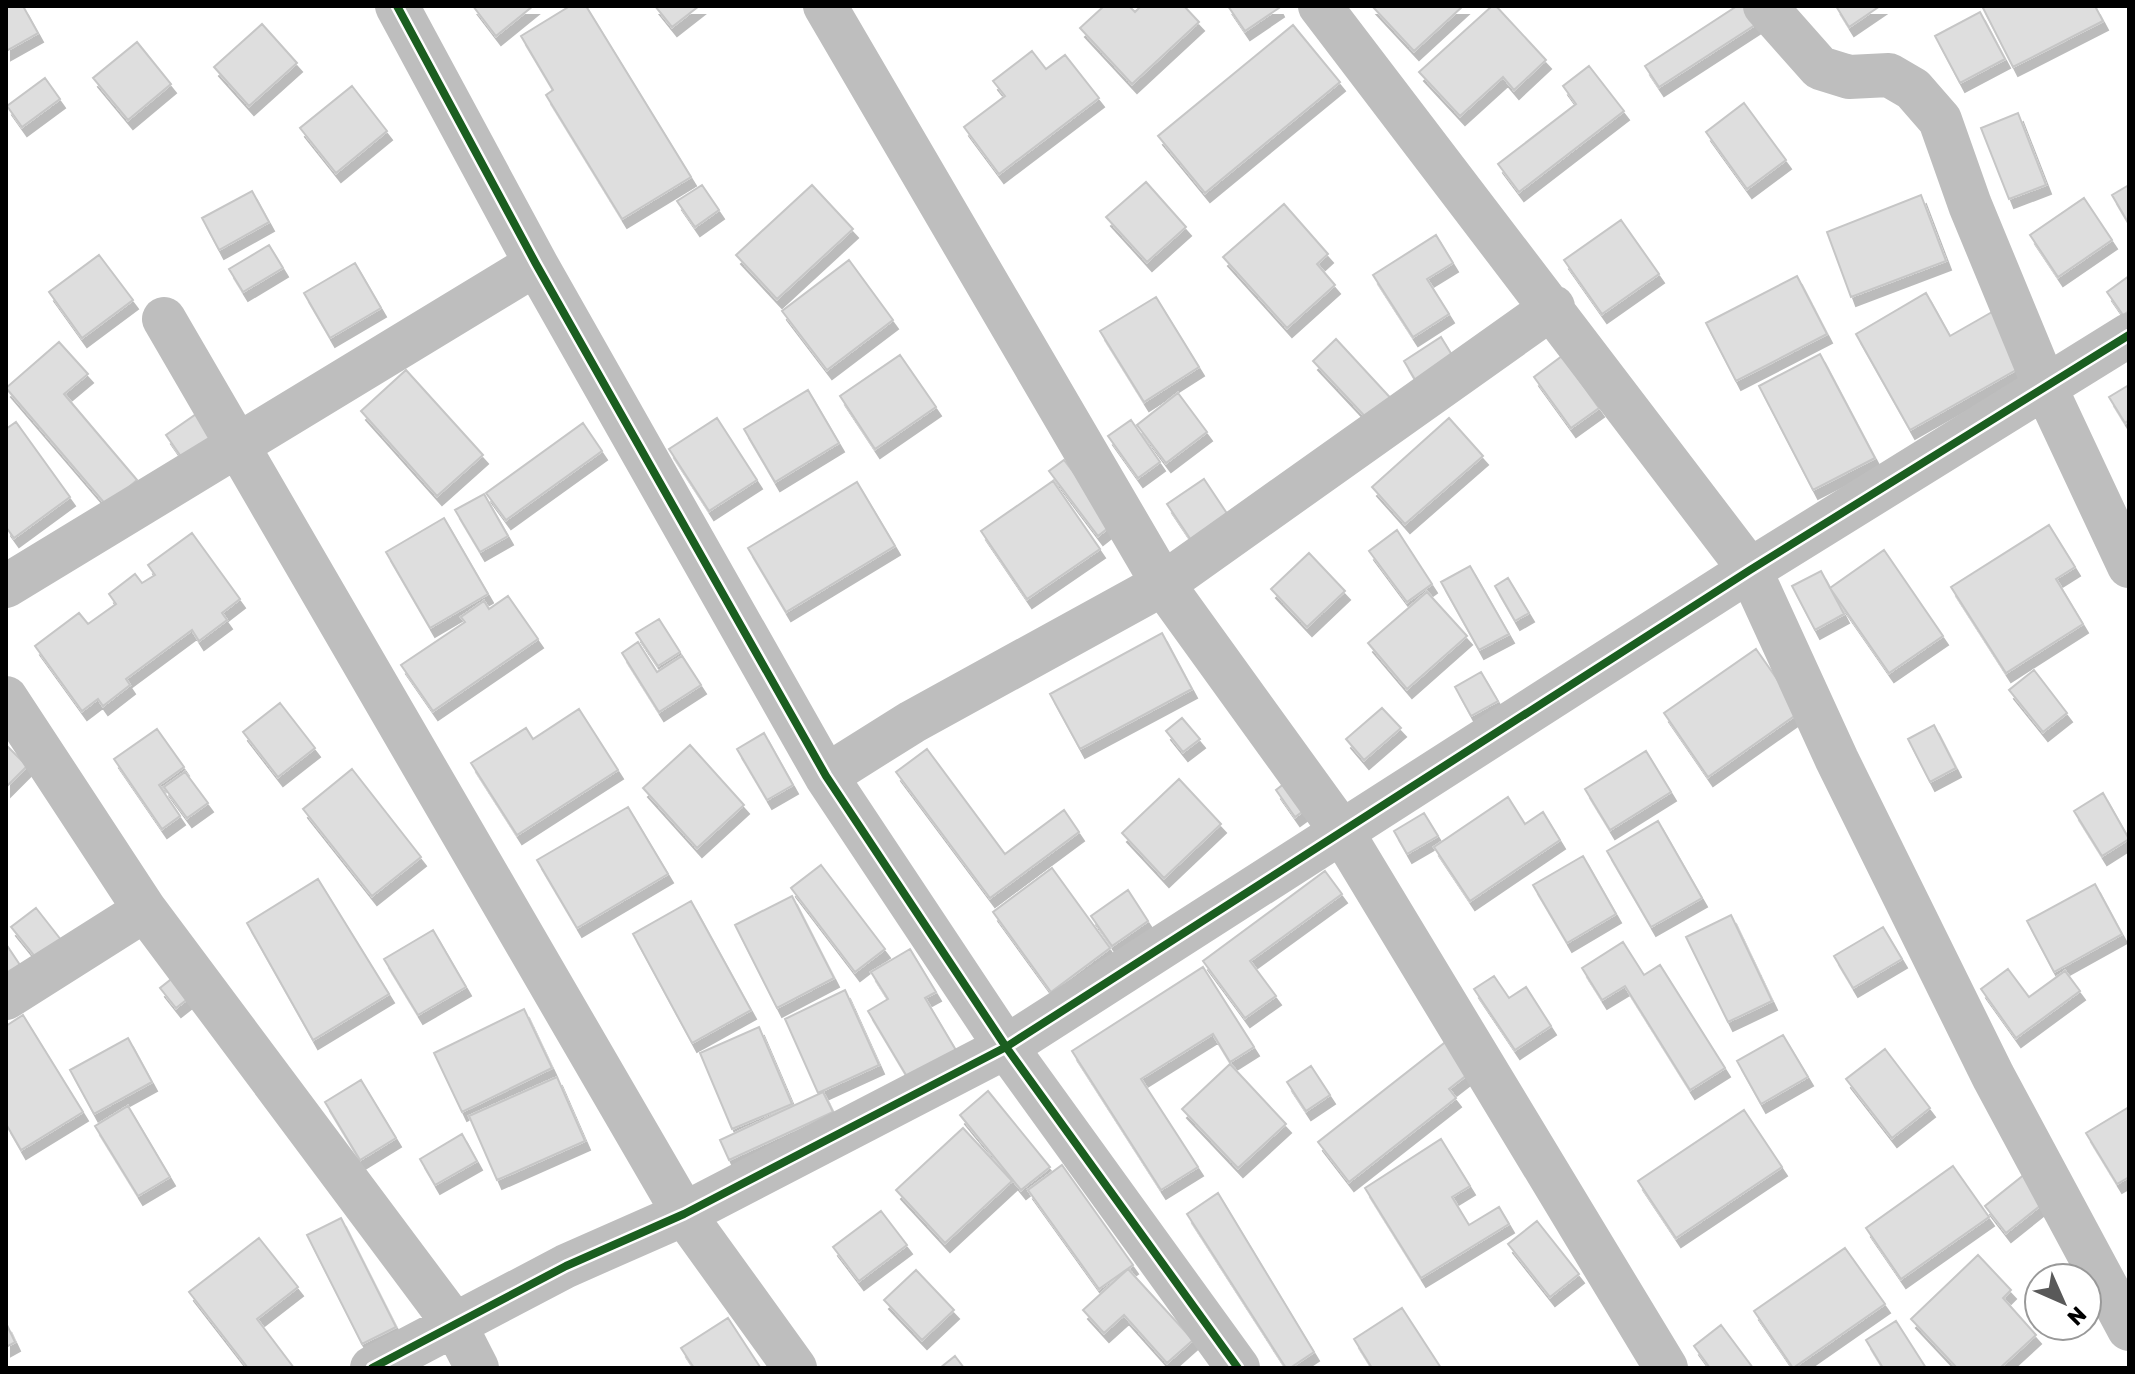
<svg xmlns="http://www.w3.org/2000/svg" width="2135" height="1374" font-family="Rubik,sans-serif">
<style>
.building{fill:#dedede;stroke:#c6c6c6;stroke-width:2;filter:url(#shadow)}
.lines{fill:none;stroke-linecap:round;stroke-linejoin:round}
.minor{stroke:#bebebe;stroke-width:44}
.cycleway-casing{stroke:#fff;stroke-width:13}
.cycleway{stroke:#1b5e20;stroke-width:8}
</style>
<defs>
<filter id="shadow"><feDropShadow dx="5" dy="9" stdDeviation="0" flood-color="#0004"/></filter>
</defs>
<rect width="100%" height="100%" fill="#fff"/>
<path class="building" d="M6,6H23L38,33L6,51Z
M473,6H533L496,36Z
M570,6H586L691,177L622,219L546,95L553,90L521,36Z
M655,6H699L672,27Z
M1104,6H1129L1135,12L1141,6H1184L1199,22L1132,84L1080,28Z
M1228,6H1278L1279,8L1245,31Z
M1372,6H1463L1414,51Z
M1492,6H1496L1546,60L1514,90L1503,77L1460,116L1419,72Z
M1737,6H1748L1758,23L1659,87L1645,66Z
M1836,6H1880L1849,27Z
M1982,6H2095L2103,21L2013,67Z
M1980,12L2005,59L1960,83L1935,36Z
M262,24L297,63L249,106L214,67Z
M1293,25L1340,82L1205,193L1158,136Z
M137,42L171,84L128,120L93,78Z
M1032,51L1046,69L1065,55L1099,98L999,174L964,127L1005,96L993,81Z
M1589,66L1624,111L1519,192L1498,164L1576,104L1563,86Z
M45,78L60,99L22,127L7,106Z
M352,86L387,131L336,173L300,128Z
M1744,103L1786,160L1747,189L1706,132Z
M2018,113L2046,185L2009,199L1981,128Z
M1146,182L1186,227L1147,262L1106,217Z
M702,185L719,210L695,227L677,201Z
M812,185L853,229L777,299L736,255Z
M2129,185V224L2112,195Z
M252,191L269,222L219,250L202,218Z
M1921,195L1946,261L1851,297L1827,232Z
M2084,198L2112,240L2058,277L2030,235Z
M1284,204L1328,254L1317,264L1335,285L1287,328L1223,257Z
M1621,220L1659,274L1602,314L1564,260Z
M1436,235L1453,263L1427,279L1449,314L1413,337L1373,275Z
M269,245L283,268L243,292L229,269Z
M99,255L133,300L82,338L49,292Z
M849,260L893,320L827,370L782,311Z
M355,263L381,308L330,338L304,293Z
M1797,276L1827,334L1736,381L1706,323Z
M2129,276V311L2123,315L2107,292Z
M1926,293L1950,336L1999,308L2030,362L1910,430L1856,334Z
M1156,297L1199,367L1144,402L1100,331Z
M1441,337L1458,365L1420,388L1404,361Z
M1336,339L1397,405L1374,426L1313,361Z
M59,342L88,374L64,394L137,480L107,506L6,388Z
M1820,354L1875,458L1813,490L1759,386Z
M900,355L936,407L875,449L840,396Z
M1562,356L1599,408L1571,428L1534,377Z
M406,370L483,455L437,496L361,411Z
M2129,385V420L2125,423L2109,397Z
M808,390L839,443L775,482L744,429Z
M1178,393L1207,432L1166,463L1137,425Z
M202,410L217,433L182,458L166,435Z
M717,418L757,480L709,511L669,449Z
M1449,418L1483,456L1405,524L1372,487Z
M1131,420L1160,462L1138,478L1108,436Z
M16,422L70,497L14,538L6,527V429Z
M583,423L602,451L506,520L486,493Z
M1064,460L1113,524L1098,536L1049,471Z
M1204,479L1234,524L1197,549L1167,504Z
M1053,481L1100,549L1027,599L981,531Z
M857,482L895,546L786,612L748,548Z
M484,494L508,536L480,552L455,510Z
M444,518L488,594L430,628L386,552Z
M2049,525L2075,567L2056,579L2083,624L2006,673L1951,587Z
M1397,530L1432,584L1407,602L1369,551Z
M192,533L240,599L222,613L227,620L199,641L192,630L126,679L130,685L103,706L98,699L82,711L35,646L79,613L88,624L116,604L109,594L135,574L142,583L155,575L148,565Z
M1884,550L1943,636L1889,673L1830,588Z
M1309,553L1345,591L1307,627L1271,589Z
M1470,566L1509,634L1479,650L1441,582Z
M1821,571L1844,614L1815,630L1792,586Z
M1508,578L1529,613L1515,621L1495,586Z
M1427,592L1467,636L1407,689L1368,643Z
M508,596L538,639L433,711L401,665L465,622L461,617L484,601L489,609Z
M659,619L680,652L658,666L636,633Z
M1162,633L1192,689L1080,749L1050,694Z
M638,642L657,672L682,656L701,685L659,712L622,653Z
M1756,649L1800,712L1708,777L1664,713Z
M2034,670L2067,713L2043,732L2009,690Z
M1481,672L1498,701L1471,716L1455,687Z
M280,703L315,748L278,777L243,732Z
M1382,708L1401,728L1364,760L1346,739Z
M579,709L618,770L517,835L471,763L526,728L533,739Z
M1182,718L1200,739L1183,752L1166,731Z
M1934,725L1956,768L1930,782L1908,739Z
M157,729L184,767L159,785L180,816L162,829L114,759Z
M764,733L793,785L767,800L737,749Z
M6,745L27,766L6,787Z
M690,745L744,805L697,848L643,788Z
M927,749L1005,854L1064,810L1079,832L990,898L896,772Z
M1646,751L1671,792L1610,830L1585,789Z
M352,769L421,857L372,896L303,809Z
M185,772L208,803L187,818L164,787Z
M1294,776L1313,804L1295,817L1276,790Z
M1179,779L1221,824L1164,878L1122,833Z
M2103,793L2129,839L2102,856L2074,811Z
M1508,797L1525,824L1543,812L1560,840L1470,901L1434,847Z
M628,807L668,874L577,928L537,860Z
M1424,813L1438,836L1407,854L1394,831Z
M1658,821L1702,898L1651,927L1607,851Z
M1583,856L1616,914L1567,943L1533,885Z
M821,865L885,949L855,972L791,888Z
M1052,868L1110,948L1051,992L993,912Z
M1325,871L1342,894L1250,961L1276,996L1245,1018L1203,961Z
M318,879L389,994L313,1040L247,923Z
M2095,884L2122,934L2054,972L2027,921Z
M1128,890L1148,921L1112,946L1091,916Z
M792,896L834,978L777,1008L735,925Z
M691,901L751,1010L692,1043L633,934Z
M36,908L69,950L45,969L11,927Z
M1731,915L1772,1001L1728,1022L1686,937Z
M1883,927L1902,959L1853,988L1834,956Z
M433,930L466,987L418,1015L384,959Z
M1623,942L1644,975L1660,965L1725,1068L1690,1090L1625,986L1602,1000L1582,968Z
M6,944L24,971L6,984Z
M910,949L936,992L925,998L957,1052L909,1080L868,1011L888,999L871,972Z
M1203,967L1254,1047L1230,1062L1213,1034L1141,1079L1198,1167L1161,1190L1072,1051Z
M2008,969L2029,997L2065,971L2080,991L2016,1038L1981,989Z
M179,973L195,993L176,1008L160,988Z
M1494,976L1509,998L1526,987L1551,1026L1515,1050L1474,989Z
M845,990L879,1065L818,1093L785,1019Z
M524,1009L552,1068L462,1112L434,1053Z
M23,1015L83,1112L21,1150L6,1124V1026Z
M759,1027L792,1104L732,1129L700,1053Z
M1457,1033L1481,1064L1449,1089L1456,1098L1349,1182L1318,1142Z
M1783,1035L1808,1077L1761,1104L1737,1061Z
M128,1038L152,1082L94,1114L70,1070Z
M1885,1049L1930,1108L1892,1138L1846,1079Z
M1230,1064L1286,1124L1238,1168L1182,1109Z
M1311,1066L1330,1095L1306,1111L1287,1082Z
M557,1077L585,1141L497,1180L469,1116Z
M361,1080L396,1138L360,1160L325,1102Z
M988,1091L1050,1167L1021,1190L960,1115Z
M823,1092L833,1112L729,1160L720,1140Z
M128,1106L170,1177L138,1196L95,1126Z
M2129,1107V1177L2117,1184L2086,1133Z
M1744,1110L1782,1167L1676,1238L1638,1181Z
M963,1128L1012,1181L945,1243L896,1190Z
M462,1134L477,1161L435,1185L420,1159Z
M1441,1139L1470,1186L1452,1197L1469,1225L1499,1207L1509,1224L1421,1278L1365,1188Z
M1062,1165L1133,1265L1099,1289L1028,1190Z
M1953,1166L1989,1217L1901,1279L1866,1228Z
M2030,1170L2051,1197L2006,1233L1985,1206Z
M1218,1193L1314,1352L1290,1368H1286L1187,1214Z
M881,1211L907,1245L859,1281L833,1247Z
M341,1218L396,1327L362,1344L307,1235Z
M1537,1221L1579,1274L1550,1297L1508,1244Z
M259,1238L298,1287L257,1319L294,1368H248L189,1292Z
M1845,1248L1885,1304L1793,1368L1754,1311Z
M1978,1255L2011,1290L2003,1298L2036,1335L2000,1368H1957L1911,1319Z
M1128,1269L1193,1340L1167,1363L1124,1315L1104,1333L1083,1310Z
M916,1270L954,1310L922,1340L884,1300Z
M1402,1308L1441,1368H1372L1354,1339Z
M728,1318L760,1367L694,1368L681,1348Z
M1896,1321L1926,1368H1883L1866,1340Z
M6,1323L15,1342L6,1347Z
M1721,1325L1753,1368H1710L1694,1346Z
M955,1356L964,1368H940Z"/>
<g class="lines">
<path class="minor" d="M397,6L536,264L826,776L1006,1047L1238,1368
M825,6L1163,584L1342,832L1666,1368
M1320,6L1750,570L1837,760L1993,1076L2129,1329
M1765,6L1820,68L1849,77L1889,75L1913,89L1940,120L1970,205L2046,389L2129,566
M164,319L684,1214L795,1368
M6,586L536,264
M6,698L145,910L455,1325L477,1368
M826,776L912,722L1163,584L1553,307
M6,998L145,910
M372,1368L566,1266L684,1214L1006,1047L1750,570L2129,335"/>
<g class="cycleway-casing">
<path id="cycleway" d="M397,6L536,264L826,776L1006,1047L1238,1368
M372,1368L566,1266L684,1214L1006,1047L1750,570L2129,335"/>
</g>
<use href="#cycleway" class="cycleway"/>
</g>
<rect width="2135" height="1374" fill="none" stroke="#000000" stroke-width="16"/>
<g transform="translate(2063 1302) rotate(135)"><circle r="38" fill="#ffffff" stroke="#999999" stroke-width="2"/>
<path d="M0-6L14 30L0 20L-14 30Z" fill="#595959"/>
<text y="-12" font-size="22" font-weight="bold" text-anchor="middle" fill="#000000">N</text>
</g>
</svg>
